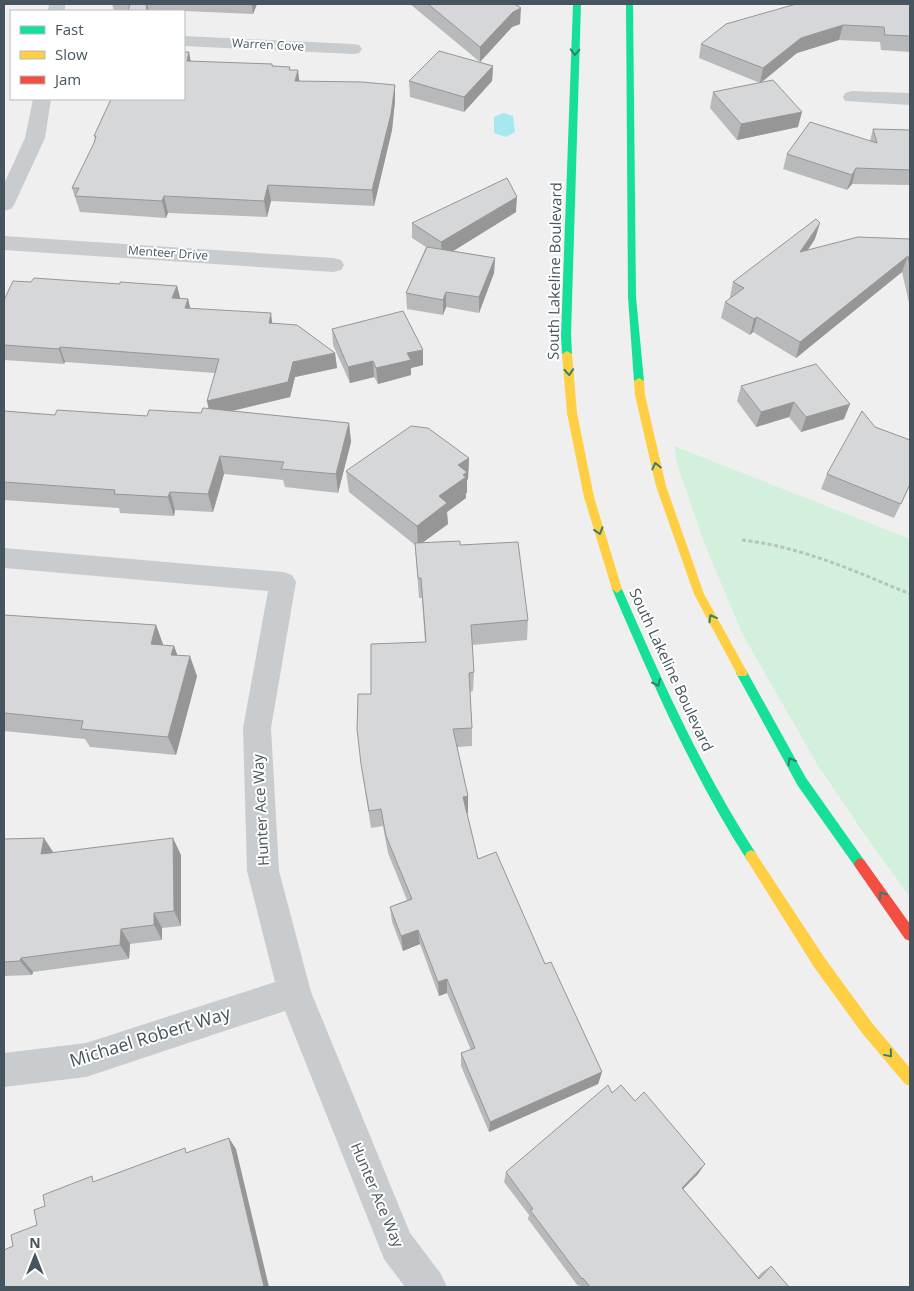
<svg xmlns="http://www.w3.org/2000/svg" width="914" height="1291" font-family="'Open Sans',sans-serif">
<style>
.green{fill:#d2f0db}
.water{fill:#a5e8f0}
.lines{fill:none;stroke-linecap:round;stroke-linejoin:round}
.path{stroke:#b6c4bf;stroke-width:3;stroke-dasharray:4 2.5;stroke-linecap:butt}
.street{fill:#c8ccce;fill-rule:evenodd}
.fast{fill:#16e098;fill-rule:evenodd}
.slow{fill:#ffcf43;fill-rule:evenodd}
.jam{fill:#f24e42;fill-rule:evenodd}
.wall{fill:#b8b9ba}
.shaded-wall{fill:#969697}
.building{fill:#d6d7d8;stroke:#969697}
.oneway{stroke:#377e6f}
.labels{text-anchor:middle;stroke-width:4;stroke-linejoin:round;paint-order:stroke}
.far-street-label{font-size:12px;fill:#45545d;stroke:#fff}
.street-label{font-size:15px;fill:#45545d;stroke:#fff}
.near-street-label{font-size:18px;fill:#45545d;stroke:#fff}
</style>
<rect width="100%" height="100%" fill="#f0efef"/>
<path class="green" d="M674,446L910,539V897L867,838L817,764L742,633L705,545L678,467Z"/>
<path class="water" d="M503,113L513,116L515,132L506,137L494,133V117Z"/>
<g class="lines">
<path class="path" d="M742,540C802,547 855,571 910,594"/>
<path class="street" d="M49,4H65V11H48Z
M184,36L353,44L359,45L362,49L359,53L353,54L184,46Z
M852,91L910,93V105L845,101L843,97L845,93Z
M33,99H51L45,138L14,205L11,209L4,211V184L25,138Z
M4,236L333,258L341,260L344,265L341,270L333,272L4,250Z
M4,548L283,572L292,575L296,582L271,728L279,871L311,992L410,1233L441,1274L447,1287H405L384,1259L285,1011L86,1077L4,1087V1053L86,1043L275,982L247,871L243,728L268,591L4,568Z"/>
<path class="fast" d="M573,4H581L571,335L572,354L567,357L562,354L561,335Z
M626,4H633L636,297L644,381L639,384L634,381L628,297Z
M617,585L622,589C662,681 701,768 755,852L757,856L755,860L751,862L747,860C692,774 652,682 612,589Z
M742,668L746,670L806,778L864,860L866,864L864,868L860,870L856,868L798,786L736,673L738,670Z"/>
<path class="slow" d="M567,351L572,354L577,413L594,497L622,589L617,593L612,589L584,497L567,413L562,354Z
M639,378L644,381L645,395L666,486L704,594L746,670L748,673L746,676H738L694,594L656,486L635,395L634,381Z
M751,850L755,852L824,957L872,1023L910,1068V1086L905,1084L862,1033L814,967L747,860L745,856L747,852Z"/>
<path class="jam" d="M860,858L864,860L910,924V941L905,939L856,868L854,864L856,860Z"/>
</g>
<path class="wall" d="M112,4H257L253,14L186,11H114Z
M410,4H515L520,24L512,27L480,62L493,66L492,81L464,112L410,97L409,81L480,62Z
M910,4V52L881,50L880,42L839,40L797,53L761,83L798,127L737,140L710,108L713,92L760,83L699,58L701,44Z
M191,61L272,64L273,66L290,70L299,81L395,85V101L392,130L374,206L271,201L267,217L168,213L166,218L80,212L72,188L94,143L95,139L94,136Z
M873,129L910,130V185L852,184L847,190L783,169L787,154L870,141Z
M516,212L453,251L495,258L494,273L479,313L446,307L443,315L407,309L406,293L426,247L412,238V223Z
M815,239L807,250L910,239V303H909L902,272L796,358L753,332L750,335L721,318L725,302L731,298L730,297L733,282Z
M31,282L120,284L177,286L180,299H188L190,309L272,323L335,353L337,368L295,377L290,397L233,411L349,423L351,442L338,493L285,487L283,480L224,474L213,512L175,510L174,516L120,513L119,508L4,500V411L55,415L147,416L201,413L209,408L215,373L65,362L64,364L4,360V300Z
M332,329L423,350V365L411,368V375L378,384L374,377L350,383L333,345Z
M816,364L844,419L801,432L789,417L756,427L737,401L741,386Z
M875,427L910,440V485L894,518L821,489L827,474Z
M469,458L468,479L467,480V493H466V498L447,512L448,524L422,543L460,545L528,620L527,640L472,645L474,672L473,691L470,692L472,728V746L457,747L468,796V813H467L478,859L545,964L602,1072L598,1084L489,1132L461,1066V1053L471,1050L447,993L439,996L420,944L403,951L392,922L390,907L407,900L388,853L383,826L371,828L361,764L371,694L425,642L422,598H419L415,545L349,492L346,471Z
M4,615L156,625L163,645L174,646L177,655L197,676L176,755L90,747L85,739L4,731Z
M4,839L54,853L181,855V926L162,928V940L130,944L129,959L33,972L32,975L4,976Z
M506,1172L698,1174L683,1189L758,1277L761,1273L771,1266L789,1287H581L579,1285L578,1286L528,1219L529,1215L504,1182Z"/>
<path class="shaded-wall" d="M146,4H147L149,11H147Z
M252,4H257L253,14Z
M521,8L520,24L512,27L480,62V47L513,12Z
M843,25L839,40L797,53L760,83L763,68L801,38Z
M189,52L192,68L187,61Z
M493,66L492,81L464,112V97Z
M298,70L300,86L295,81Z
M395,85V101L392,130L374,206L372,190Z
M802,112L798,127L737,140L741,124Z
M856,168L852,184L847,190L852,175Z
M268,185L271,201L267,217L264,201Z
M164,196L168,213L166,218L162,201Z
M517,197L516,212L442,258L441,242Z
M820,223L815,239L796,268L800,252Z
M908,256L902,272L796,358L800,342Z
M495,258L494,273L479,313V297Z
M177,286L181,301L172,298Z
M446,292V307L443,315V300Z
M188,299L192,315L185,308Z
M271,313L273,329L269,323Z
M757,317L753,332L750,335L754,319Z
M60,347L65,362L64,364L59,349Z
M423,350V365L411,368V375L378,384L376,368L407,353Z
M335,353L337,368L295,377L290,397L210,416L207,401L293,362Z
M373,361L374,377L350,383L348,367Z
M794,402L789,417L756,427L761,412Z
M850,404L844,419L801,432L806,417Z
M349,423L351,442L338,493L336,474Z
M220,456L224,474L213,512L208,494Z
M469,458L468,479L467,480V493H466V498L447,512L448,524L418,546L417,526L439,496L458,465Z
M170,492L175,510L174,516L168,497Z
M156,625L163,644L158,664L151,644Z
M174,646L181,665L171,655Z
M190,656L197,676L176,755L168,737Z
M468,796V813L463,814V797Z
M44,838L55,855L41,854Z
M173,838L181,855V926L174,911Z
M154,913L162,928V940L154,925Z
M121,929L130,944L129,959L120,945Z
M418,930L420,944L403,951L401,936Z
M21,958L33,972L32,975L20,961Z
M447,979V993L439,996L438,982Z
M602,1072L598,1084L489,1132L490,1122Z
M229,1138L236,1149L269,1287H264Z
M705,1164L698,1174L675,1197L682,1188Z"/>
<path class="building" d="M130,4H146L147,11H128Z
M428,4H515L521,8L513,12L480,47Z
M796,4H910V36L885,35L884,27L843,25L801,38L763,68L701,44L726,24Z
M439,51L493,66L464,97L409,81Z
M184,52H189L187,61L272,64V66L290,67L289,70H298L295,81L362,82L395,85L391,114L372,190L268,185L264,201L164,196L162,201L75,196L79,188H72L94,143L96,136H94L111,99H184Z
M773,80L802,112L741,124L713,92Z
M810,122L877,143L873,129L910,130V170L856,168L852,175L787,154Z
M507,178L517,197L441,242L412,223Z
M816,219L820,223L800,252L858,237L910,239V267L908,256L800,342L757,317L754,319L725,302L744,288L733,282Z
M427,247L495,258L479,297L446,292L443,300L406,293Z
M34,278L120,284V282L177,286L172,298L188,299L185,308L271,313L269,323L297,325L335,353L293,362L288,382L207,401L219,359L60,347L59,349L4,345V300L13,281L31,282Z
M403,311L423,350L407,353L411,360L376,368L373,361L348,367L332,329Z
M816,364L850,404L806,417L794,402L761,412L741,386Z
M203,408L349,423L336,474L281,469L284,462L220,456L208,494L170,492L168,497L114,494L115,490L4,482V411L55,415L57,410L147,416L149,410L201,413Z
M862,411L875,427L910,440V484L901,504L827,474Z
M411,426L428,428L469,458L458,465L467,472L463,475L466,477L439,496L447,503L417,526L346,471Z
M460,541V545L518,542L528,620L471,625L474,672L469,673L472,728L453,729L468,796L463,797L478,859L496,852L545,964L551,962L602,1072L490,1122L461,1053L475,1048L447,979L438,982L418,930L401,936L390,907L412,899L386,836L381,809L369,811L361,764L357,729L358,694H371V644L426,642L421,578H418L415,543Z
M4,615L156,625L151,644L174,646L171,655L190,656L168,737L81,729L83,721L4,713Z
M44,838L41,854L173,838L174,911L154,913V925L121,929L120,945L21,958L20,961L4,962V839Z
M608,1085L612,1093L621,1085L635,1101L644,1092L705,1164L682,1188L759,1279L771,1266L789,1287H590L583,1278L582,1279L530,1210L533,1209L506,1172Z
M229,1138L264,1287H4V1250L13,1246L11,1235L37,1225L34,1210L45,1206L43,1195L92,1176L93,1182L185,1148L186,1153Z"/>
<defs><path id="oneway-chevron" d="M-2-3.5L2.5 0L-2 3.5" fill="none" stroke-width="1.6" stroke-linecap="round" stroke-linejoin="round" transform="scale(1.25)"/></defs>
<g class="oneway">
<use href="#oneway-chevron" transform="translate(575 52) rotate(92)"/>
<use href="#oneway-chevron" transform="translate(569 372) rotate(86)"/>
<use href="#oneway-chevron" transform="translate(656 466) rotate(-103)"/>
<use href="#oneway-chevron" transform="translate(599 531) rotate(73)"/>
<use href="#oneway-chevron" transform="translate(712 618) rotate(-119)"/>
<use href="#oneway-chevron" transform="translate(657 683) rotate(66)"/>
<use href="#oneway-chevron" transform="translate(791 761) rotate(-119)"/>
<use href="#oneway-chevron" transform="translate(882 895) rotate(-125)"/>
<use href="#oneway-chevron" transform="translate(889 1054) rotate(50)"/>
</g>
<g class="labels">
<g class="far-street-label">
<text transform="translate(268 45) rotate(3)" y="4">Warren Cove</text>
<text transform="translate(168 253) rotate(4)" y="4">Menteer Drive</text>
</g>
<g class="street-label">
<text transform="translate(555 271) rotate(-89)" y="5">South Lakeline Boulevard</text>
<text transform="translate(671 670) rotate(65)" y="5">South Lakeline Boulevard</text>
<text transform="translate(261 810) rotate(-93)" y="5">Hunter Ace Way</text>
<text transform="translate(377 1195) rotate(67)" y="5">Hunter Ace Way</text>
</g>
<g class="near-street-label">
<text transform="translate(150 1037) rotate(-17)" y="6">Michael Robert Way</text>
</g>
</g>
<rect width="914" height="1291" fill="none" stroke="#45545d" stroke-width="10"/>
<rect x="10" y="10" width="175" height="90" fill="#ffffff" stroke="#b5bbbe"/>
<rect x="20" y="26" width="25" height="8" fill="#16e098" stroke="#b5bbbe"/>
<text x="55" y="35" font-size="15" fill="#45545d">Fast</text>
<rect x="20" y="51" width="25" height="8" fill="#ffcf43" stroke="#b5bbbe"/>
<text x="55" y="60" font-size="15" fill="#45545d">Slow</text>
<rect x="20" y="76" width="25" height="8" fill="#f24e42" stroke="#b5bbbe"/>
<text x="55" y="85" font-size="15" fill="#45545d">Jam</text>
<g transform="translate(35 1256)" stroke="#ffffff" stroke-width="4" paint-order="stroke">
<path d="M0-4L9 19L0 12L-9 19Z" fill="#45545d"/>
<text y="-8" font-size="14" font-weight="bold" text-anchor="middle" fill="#45545d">N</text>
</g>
</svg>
